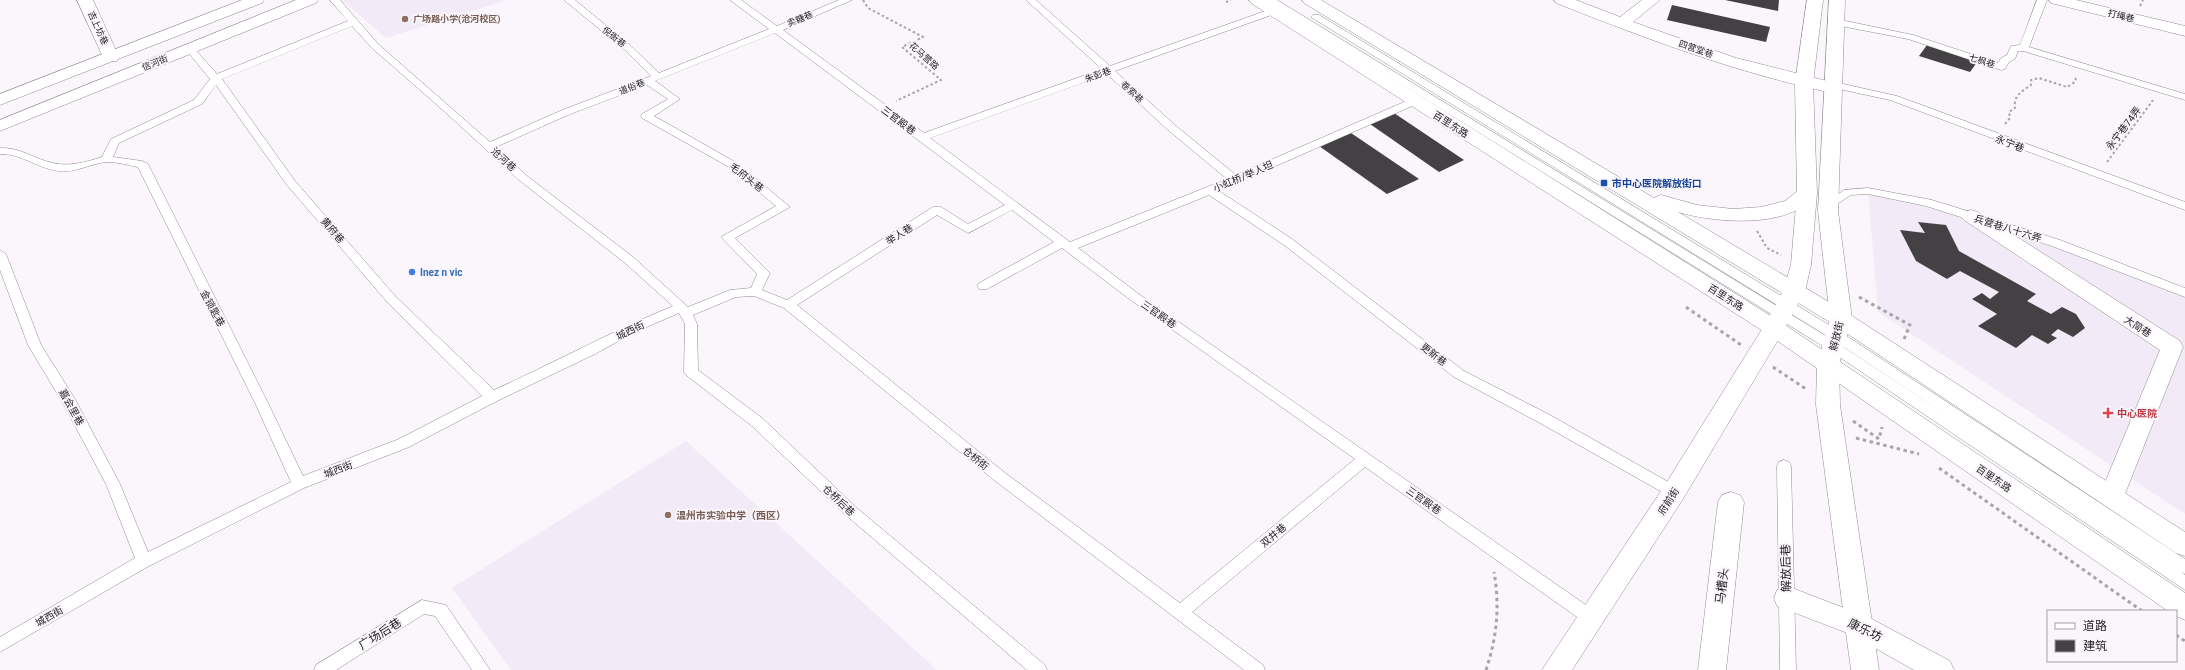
<svg xmlns="http://www.w3.org/2000/svg" width="2185" height="670" font-family="Roboto,'Noto Sans SC',sans-serif">
<style>
.built{fill:#f3eaf7}
.building{fill:#444145}
.lines{fill:none;stroke-linecap:round;stroke-linejoin:round}
.service-casing{stroke:#908c92;stroke-width:1}
.minor-casing{stroke:#908c92;stroke-width:1}
.tertiary-casing{stroke:#908c92;stroke-width:1}
.secondary-casing{stroke:#908c92;stroke-width:1}
.primary-casing{stroke:#908c92;stroke-width:1}
.path-far1{stroke:#a8a5aa;stroke-width:2;stroke-dasharray:2.5 2.5;stroke-linecap:butt}
.path{stroke:#a8a5aa;stroke-width:3;stroke-dasharray:3.5 3.5;stroke-linecap:butt}
.service{fill:#fff;fill-rule:evenodd}
.minor{fill:#fff;fill-rule:evenodd}
.tertiary{fill:#fff;fill-rule:evenodd}
.secondary{fill:#fff;fill-rule:evenodd}
.primary{fill:#fff;fill-rule:evenodd}
.education-dot{fill:#8d6e63;stroke:#faf6fc;stroke-width:1.5}
.transit-dot{fill:#1a4fb4;stroke:#faf6fc;stroke-width:1.5}
.shop-dot{fill:#3f7fe0;stroke:#faf6fc;stroke-width:1.5}
.health-dot{fill:#e0444e;stroke:#faf6fc;stroke-width:1.5}
.labels{text-anchor:middle;stroke-width:4;stroke-linejoin:round;paint-order:stroke}
.far-street-label{font-size:9px;fill:#211f21;stroke:#faf6fc}
.far-education-label{font-size:9px;font-weight:bold;fill:#785e54;stroke:#faf6fc;text-anchor:start}
.street-label{font-size:10px;fill:#211f21;stroke:#faf6fc}
.transit-label{font-size:10px;font-weight:bold;fill:#164399;stroke:#faf6fc;text-anchor:start}
.shop-label{font-size:10px;font-weight:bold;fill:#366cbe;stroke:#faf6fc;text-anchor:start}
.health-label{font-size:10px;font-weight:bold;fill:#be3a42;stroke:#faf6fc;text-anchor:start}
.education-label{font-size:10px;font-weight:bold;fill:#785e54;stroke:#faf6fc;text-anchor:start}
.near-street-label{font-size:12px;fill:#211f21;stroke:#faf6fc}
</style>
<rect width="100%" height="100%" fill="#faf6fc"/>
<path class="built" d="M342,0H507L386,38Z
M1868,191L1928,203L2056,243L2185,293V514L1878,312Z
M686,441L937,670H511L452,588Z"/>
<path class="building" d="M1725,0H1779L1778,11Z
M1672,5L1770,27L1766,42L1667,20Z
M1927,45L1978,61L1970,72L1919,56Z
M1394,113L1464,160L1439,172L1370,124Z
M1351,133L1419,179L1387,194L1319,146Z
M1918,222L1946,225L1959,251L2036,294L2027,301L2051,314L2062,307L2076,314L2085,328L2073,337L2058,329L2051,335L2057,338L2048,344L2032,335L2016,348L1978,326L1997,314L1972,299L1982,293L1990,299L1999,292L1960,271L1947,279L1916,261L1900,230L1925,233Z"/>
<g class="lines">
<g class="service-casing">
<path id="service" d="M330,0H340L378,44L490,142L560,111L651,76L625,50L564,0H575L631,46L659,73L769,29L730,0H741L777,26L839,0H852L783,30L924,133L1102,69L1026,0H1036L1110,66L1271,9H1277V13L1115,71L1176,126L1236,175L1411,99H1419V103L1219,191L1292,239L1464,371L1550,415L1679,488L1681,492L1679,496L1674,498L1669,496L1540,423L1454,377L1284,245L1209,195L1078,248L1140,295L1596,612L1598,617L1596,622L1590,624L1584,622L1365,467L1192,612L1263,665L1265,670H1244L994,480L784,308L754,296L736,297L693,315L697,324L698,370L762,418L858,509L1045,665L1047,670H1027L848,517L752,426L686,375L684,372L685,324L679,313L635,332L595,354L497,401L409,447L304,488L149,566L0,652V637L135,558L106,484L64,405L28,345L0,270V250L6,254L41,345L75,399L120,484L148,552L291,482L255,403L138,167C128,165 117,162 107,162C91,163 77,173 59,171C38,169 21,153 0,154V148C20,147 34,159 53,163C70,167 86,162 102,157L111,139L194,100L210,79L187,51V47H193L217,74L348,21ZM352,26L372,48L444,111L519,180L625,263L673,306C612,331 554,363 494,390L396,297L295,181L222,79ZM775,33L1005,205L968,224L941,207H933L787,300L762,290L770,273L735,238L790,207L737,163L654,116L680,99L655,81ZM1107,74L1168,130L1227,179L1070,242L930,138ZM216,85L287,185L388,303L482,396L399,439L303,476L268,403L148,164L142,161L113,157L119,143L202,104ZM647,85L668,99L642,114L641,116L642,118L729,167L776,206L721,237L757,274L751,288L730,290L688,307L633,257L527,176L496,147L568,115ZM1012,210L1054,242L979,283L977,286L979,289H987L1062,248L1132,301L1355,459L1180,603L1004,472L797,305L937,215L968,233Z
M1266,0H1277L1839,344L1955,421L1832,339L1311,17L1313,15H1319L1842,333L2185,559V574L2182,572L2185,575V590L1829,350Z
M2037,0H2047L2029,47L2185,94V100L2023,51H2018L2015,59L2009,62L2005,69L2001,70L1908,39L1836,25L1831,22L1836,19L1913,35L1998,63L2001,58L2007,55L2011,46L2020,45Z
M1834,82L1897,96L2185,202V210L1890,100L1830,87L1829,85Z
M1868,188L1932,200L2060,240L2185,288V297L2052,246L1926,206L1868,194L1851,195L1828,210L1822,206L1844,190Z
M1784,460L1789,462L1791,466L1796,670H1780L1777,466L1779,462Z
M422,600L446,605L490,670H472L435,616L424,614L336,670H314L316,665Z"/>
</g>
<g class="minor-casing">
<path id="minor" d="M77,0H93L119,57L117,61H105L103,57Z
M1554,0H1576L1620,17L1642,0H1660L1633,22L1736,58L1839,84L1842,88L1839,92L1833,93C1737,73 1647,39 1556,3Z
M2049,0H2076L2185,26V36L2051,3Z
M1971,210L1978,212L2180,341L2183,347L2121,504L2112,507L2103,504L2099,497L2160,350L1964,220L1961,216L1964,212Z
M1731,492L1740,495L1744,502L1726,670H1698L1718,502L1722,495Z
M1787,586L1870,618L1950,661L1954,670H1914L1850,634L1777,606L1774,598L1777,590Z"/>
</g>
<g class="tertiary-casing">
<path id="tertiary" d="M1828,356L1836,358L1839,364L1840,405L1879,670H1851L1816,405L1817,364L1820,358Z"/>
</g>
<g class="secondary-casing">
<path id="secondary" d="M242,0H264L262,3L0,105V94Z
M296,0H318L316,3L0,131V120Z
M1807,0H1823L1813,83L1817,193L1811,265L1805,291L1785,328L1683,499L1572,670H1542L1665,485L1764,326L1783,291L1791,265L1797,193L1795,83Z
M1829,0H1845L1838,211L1852,319L1839,364L1836,370L1828,372L1820,370L1817,364L1830,319L1818,211Z"/>
</g>
<g class="primary-casing">
<path id="primary" d="M1249,0H1268L1782,323L2185,593V620L2176,616V611H2168L1766,333L1251,3Z
M1302,0H1321L1654,198L1661,195L1697,205L1733,209L1761,207L1785,201L1800,189L1807,187L1814,189L1817,193C1792,230 1715,223 1678,212L1849,314L2185,532V556L2176,553L1833,324L1304,3Z"/>
</g>
<path class="path-far1" d="M863,0L868,8L923,37L902,47L941,80L896,101
M1226,2L1231,0
M2140,6L2143,0
M2005,124L2010,118L2009,112L2015,108C2013,96 2022,91 2031,85V80L2039,78L2067,87L2075,82L2076,77
M2107,162L2153,100
M1757,231L1767,248L1781,255"/>
<path class="path" d="M1859,297L1910,325L1904,339
M1686,307L1741,345
M1773,367L1806,389
M1853,421L1879,439L1882,427
M1856,438L1919,454
M1939,468L2142,611
M2176,635L2185,641
M1486,670C1497,637 1500,606 1494,572"/>
<use href="#service" class="service"/>
<use href="#minor" class="minor"/>
<use href="#tertiary" class="tertiary"/>
<use href="#secondary" class="secondary"/>
<use href="#primary" class="primary"/>
</g>
<g class="education-dot">
<circle cx="405" cy="19" r="4"/>
<circle cx="668" cy="515" r="4"/>
</g>
<rect class="transit-dot" x="1600" y="179" width="8" height="8" rx="2"/>
<circle class="shop-dot" cx="412" cy="272" r="4"/>
<path class="health-dot" d="M2106 407h4v4h4v4h-4v4h-4v-4h-4v-4h4z"/>
<g class="labels">
<g class="far-street-label">
<text transform="translate(2121 16) rotate(14)" y="3">打绳巷</text>
<text transform="translate(800 19) rotate(-22)" y="3">卖糖巷</text>
<text transform="translate(98 28) rotate(65)" y="3">吉上坊巷</text>
<text transform="translate(614 37) rotate(38)" y="3">倪衙巷</text>
<text transform="translate(1696 49) rotate(19)" y="3">四营堂巷</text>
<text transform="translate(924 56) rotate(42)" y="3">花马营路</text>
<text transform="translate(1982 61) rotate(18)" y="3">七枫巷</text>
<text transform="translate(155 63) rotate(-22)" y="3">信河街</text>
<text transform="translate(1098 75) rotate(-20)" y="3">朱彭巷</text>
<text transform="translate(632 87) rotate(-22)" y="3">道俗巷</text>
<text transform="translate(1132 92) rotate(43)" y="3">卷索巷</text>
</g>
<g class="far-education-label">
<text x="413" y="22">广场路小学(沧河校区)</text>
</g>
<g class="street-label">
<text transform="translate(899 120) rotate(37)" y="4">三官殿巷</text>
<text transform="translate(1451 124) rotate(32)" y="4">百里东路</text>
<text transform="translate(2123 128) rotate(-53)" y="4">永宁巷74弄</text>
<text transform="translate(2010 143) rotate(21)" y="4">永宁巷</text>
<text transform="translate(504 159) rotate(43)" y="4">沧河巷</text>
<text transform="translate(1243 176) rotate(-23)" y="4">小虹桥/举人坦</text>
<text transform="translate(747 177) rotate(38)" y="4">毛府头巷</text>
<text transform="translate(2008 228) rotate(17)" y="4">兵营巷八十六弄</text>
<text transform="translate(333 230) rotate(49)" y="4">黄府巷</text>
<text transform="translate(899 234) rotate(-32)" y="4">举人巷</text>
<text transform="translate(1726 297) rotate(32)" y="4">百里东路</text>
<text transform="translate(213 308) rotate(62)" y="4">金锁匙巷</text>
<text transform="translate(1159 314) rotate(35)" y="4">三官殿巷</text>
<text transform="translate(2138 326) rotate(33)" y="4">大简巷</text>
<text transform="translate(630 330) rotate(-26)" y="4">城西街</text>
<text transform="translate(1836 336) rotate(-76)" y="4">解放街</text>
<text transform="translate(1434 354) rotate(38)" y="4">更新巷</text>
<text transform="translate(72 407) rotate(61)" y="4">嘉会里巷</text>
<text transform="translate(976 458) rotate(39)" y="4">仓桥街</text>
<text transform="translate(338 469) rotate(-21)" y="4">城西街</text>
<text transform="translate(1994 478) rotate(34)" y="4">百里东路</text>
<text transform="translate(839 500) rotate(43)" y="4">仓桥后巷</text>
<text transform="translate(1424 500) rotate(35)" y="4">三官殿巷</text>
<text transform="translate(1668 501) rotate(-57)" y="4">府前街</text>
<text transform="translate(1273 535) rotate(-40)" y="4">双井巷</text>
<text transform="translate(49 616) rotate(-30)" y="4">城西街</text>
</g>
<g class="transit-label">
<text x="1612" y="187">市中心医院解放街口</text>
</g>
<g class="shop-label">
<text x="420" y="276">Inez n vic</text>
</g>
<g class="health-label">
<text x="2117" y="417">中心医院</text>
</g>
<g class="education-label">
<text x="676" y="519">温州市实验中学（西区）</text>
</g>
<g class="near-street-label">
<text transform="translate(1786 568) rotate(-91)" y="4">解放后巷</text>
<text transform="translate(1722 586) rotate(-83)" y="4">马槽头</text>
<text transform="translate(1865 630) rotate(26)" y="4">康乐坊</text>
<text transform="translate(380 634) rotate(-32)" y="4">广场后巷</text>
</g>
</g>
<rect x="2047" y="610" width="130" height="52" fill="#faf6fc" stroke="#a3a0a4"/>
<rect x="2055" y="623" width="20" height="6" fill="#ffffff" stroke="#a3a0a4"/>
<text x="2083" y="630" font-size="12" fill="#211f21">道路</text>
<rect x="2055" y="640" width="20" height="12" fill="#444145" stroke="#a3a0a4"/>
<text x="2083" y="650" font-size="12" fill="#211f21">建筑</text>
</svg>
